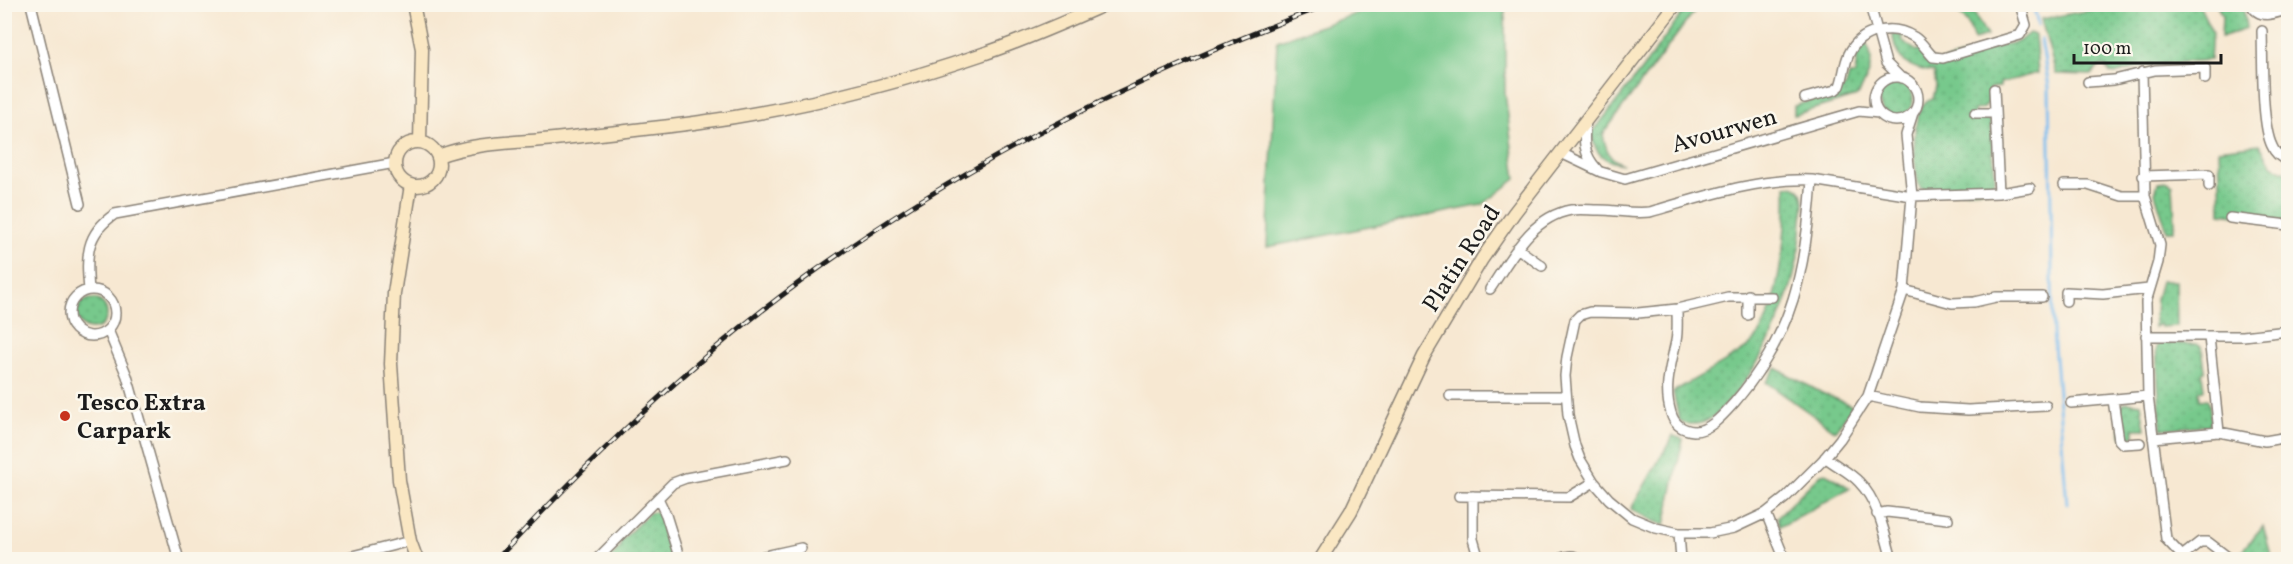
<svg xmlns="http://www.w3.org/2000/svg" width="2293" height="564" font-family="Vollkorn,serif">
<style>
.grass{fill:url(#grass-dots);stroke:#4a7254;stroke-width:1.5}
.garden{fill:#77c98c;stroke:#4a7254;stroke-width:1.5}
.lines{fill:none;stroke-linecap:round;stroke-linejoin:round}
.stream{stroke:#79bcef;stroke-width:3}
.street-casing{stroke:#8a8277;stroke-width:12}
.secondary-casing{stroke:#8a8277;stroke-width:15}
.street{stroke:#fff;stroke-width:9}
.secondary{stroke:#fae7c3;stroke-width:12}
.rail-casing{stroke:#1c1c1c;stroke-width:5}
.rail{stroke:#fbf7ec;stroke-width:3;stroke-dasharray:9;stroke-linecap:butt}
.poi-dot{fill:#c8321e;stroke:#fbf7ec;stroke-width:2}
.labels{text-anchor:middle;stroke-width:5;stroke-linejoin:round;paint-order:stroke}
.street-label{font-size:24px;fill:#1c1c1c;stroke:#fbf7ec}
.poi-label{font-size:24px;font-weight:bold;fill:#1c1c1c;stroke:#fbf7ec;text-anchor:start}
</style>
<defs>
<pattern id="grass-dots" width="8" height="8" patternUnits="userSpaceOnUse" patternTransform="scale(1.5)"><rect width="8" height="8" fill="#77c98c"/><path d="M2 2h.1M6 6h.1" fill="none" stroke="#66ac78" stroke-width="1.8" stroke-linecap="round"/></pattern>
</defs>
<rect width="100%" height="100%" fill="#fbf7ec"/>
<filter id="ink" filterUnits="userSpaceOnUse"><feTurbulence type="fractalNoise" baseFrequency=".0167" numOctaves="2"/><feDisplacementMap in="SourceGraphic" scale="12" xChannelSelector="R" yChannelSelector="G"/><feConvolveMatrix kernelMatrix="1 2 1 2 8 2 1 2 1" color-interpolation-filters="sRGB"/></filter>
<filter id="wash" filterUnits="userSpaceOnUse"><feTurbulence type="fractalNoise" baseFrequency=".008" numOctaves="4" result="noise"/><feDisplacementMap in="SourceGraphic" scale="24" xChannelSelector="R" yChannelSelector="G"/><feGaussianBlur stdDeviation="1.35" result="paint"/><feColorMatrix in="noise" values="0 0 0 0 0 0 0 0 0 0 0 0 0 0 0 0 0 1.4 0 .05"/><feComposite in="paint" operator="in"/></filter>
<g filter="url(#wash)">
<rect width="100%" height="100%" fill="#f7e8d2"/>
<path class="grass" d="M1688,5H1699L1603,134C1605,147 1609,160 1623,164C1604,162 1593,153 1592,133L1645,65Z
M1950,5H1966L1974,13L1987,36L1974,40L1967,22Z
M2117,5H2199L2212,32L2210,60L2146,65L2115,74L2110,73L2106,66H2100L2091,75L2056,74L2041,19Z
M2217,5H2243L2246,29L2221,37L2222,16Z
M2029,33L2035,35L2038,73L2000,83V87L1990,88L1989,101L1984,108L1974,110V117L1988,119L1991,123L1995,179L1992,186L1986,190L1943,192L1920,188C1913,170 1908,104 1933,99L1936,86L1934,72C1910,69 1894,61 1893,34L1903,36L1902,41L1917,51L1919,49L1924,55L1938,62L2019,41Z
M1865,43C1878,58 1867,81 1857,96L1794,115V106L1840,91L1846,86L1849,75H1855L1857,57L1853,56Z
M1879 99a17 17 0 1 1 34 0a17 17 0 1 1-34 0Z
M2259,144L2272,165L2288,173V222L2221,213L2219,149Z
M2167,182L2173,185L2175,224L2174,225V231H2167L2155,193L2158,183Z
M1786,186C1793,186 1798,186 1802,193C1806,201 1803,212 1802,220C1799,286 1772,350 1730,400C1716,416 1702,430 1680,422L1673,392C1697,377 1728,362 1749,346C1779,322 1788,223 1786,186Z
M2161,281H2176L2177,326L2160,327L2159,324L2154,327L2156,299Z
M77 314a15 15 0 1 1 30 0a15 15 0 1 1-30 0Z
M2160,343L2197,344L2202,348L2205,370L2202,373L2204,390L2199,391L2200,400L2207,399L2209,402L2211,421L2208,425L2161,429L2156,347Z
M1776,368L1822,393L1853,406L1835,431L1766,382Z
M2127,402L2141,404L2145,429H2134V436L2128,440L2123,437L2121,434L2119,409L2123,403Z
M1673,436L1683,439L1665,525L1656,522L1631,509Z
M1826,473L1850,488L1780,527L1777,517L1821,474Z
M655,512C662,515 664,521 665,529L662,532L672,559L608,560L621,546L620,543L623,539L649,513Z
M2263,526L2272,559H2234L2238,555Z"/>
<path class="garden" d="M1384,4L1505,5V93L1516,179L1482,205L1267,247L1277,41Z"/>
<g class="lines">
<path class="stream" d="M2033,4L2038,25
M2041,39L2049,87L2053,332L2067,504"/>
</g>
</g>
<g filter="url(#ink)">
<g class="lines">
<g class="street-casing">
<path id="street" d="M31,4L80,204
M2251,4C2259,20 2274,14 2288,9
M1870,5L1886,63L1901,78
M2262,31C2263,58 2261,124 2272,146C2275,154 2281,158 2288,161
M2142,72L2145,196L2160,245L2158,262L2146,302L2148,396L2166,539L2186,560
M1874 99a22 22 0 1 1 44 0a22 22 0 1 1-44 0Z
M2088,82L2114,80L2155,70L2205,68V79
M1994,89L1999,193
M1805,98L1835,90L1840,86C1844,76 1844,64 1849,54C1860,30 1892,23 1914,37C1921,41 1927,51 1933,57L1943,58L2020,35L2026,25L2020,4
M1975,113H1995
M1586,121C1583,140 1583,154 1597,169
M1561,153L1601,172L1625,179L1859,111L1879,113
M2143,176L2209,174V186
M2064,185H2088L2122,196H2145
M2230,218L2288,225
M1517,248L1542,266
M1490,289C1511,258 1531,217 1571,210C1580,209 1590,210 1599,210C1616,210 1632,214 1650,212C1703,197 1756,178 1812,180
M89,290C86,257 85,234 115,214L395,163
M1904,290L1952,303L1974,302L1996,297H2042
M69 313a23 23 0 1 1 46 0a23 23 0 1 1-46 0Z
M1748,295V315
M1772,297H1728L1677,309L1638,313L1590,312L1580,315L1575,320L1567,357L1565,376L1568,415L1575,446L1580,459L1594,482L1609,499L1632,518L1656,528L1679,533H1710L1734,528L1766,513L1785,498L1822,461L1840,439L1868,396L1904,290L1912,196L1906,135L1913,113
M2066,301V292L2103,294L2149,289
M1677,309C1677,320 1678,331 1676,341C1671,365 1663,388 1671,413C1674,424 1682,430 1694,431C1710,431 1724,414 1734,403C1794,334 1806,268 1812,180L1912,196L1999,193L2030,188
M108,330L127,376L179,560
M2146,336H2243L2288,331
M2209,337L2219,432
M1450,396H1566
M1868,396L1920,407L1968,410L2046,406
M2113,400L2119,440L2123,444L2140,443
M2071,403L2148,396
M2153,438L2219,432L2265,441L2288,437
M1825,457C1836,466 1850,472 1859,482C1878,501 1885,534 1892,560
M1459,496L1569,497L1594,482
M1473,496V539L1479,560
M658,498L666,515L680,560
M1766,513L1785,560
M1877,514L1887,512L1948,519
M1679,533L1681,560
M2182,556L2200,542H2208L2229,558L2227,560
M337,560L410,541
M596,560L673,483L686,478L787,459
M747,560L801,548
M1556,560C1564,557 1573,553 1580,560"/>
</g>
<g class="secondary-casing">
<path id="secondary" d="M413,4L422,49L420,142
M395 164a22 22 0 1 1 44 0a22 22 0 1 1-44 0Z
M438,156C476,142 514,143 554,139C601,134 647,129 694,123C792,110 887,87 980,55C1023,41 1065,22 1106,4
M411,185L394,293L391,364L399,480L410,541L417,560
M1320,560L1351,511L1424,356L1482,259L1514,213L1676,4"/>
</g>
<use href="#street" class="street"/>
<use href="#secondary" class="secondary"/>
<g class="rail-casing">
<path id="rail" d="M496,560C579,472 664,387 759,313C932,178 1124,81 1329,4"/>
</g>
<use href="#rail" class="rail"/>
</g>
</g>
<circle class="poi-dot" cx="65" cy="416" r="6"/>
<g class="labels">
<g class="street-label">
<text transform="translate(1724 130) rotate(-16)" y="8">Avourwen</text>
<text transform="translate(1461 258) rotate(-57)" y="8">Platin Road</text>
</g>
<g class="poi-label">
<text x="77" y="410">Tesco Extra<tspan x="77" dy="28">Carpark</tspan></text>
</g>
</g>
<rect width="2293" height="564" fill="none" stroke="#fbf7ec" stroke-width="24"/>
<path d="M2074 54v9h147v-9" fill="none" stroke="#1c1c1c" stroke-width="3"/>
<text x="2083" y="54" font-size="18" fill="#1c1c1c" stroke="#fbf7ec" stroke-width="4.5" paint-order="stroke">100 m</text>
</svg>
